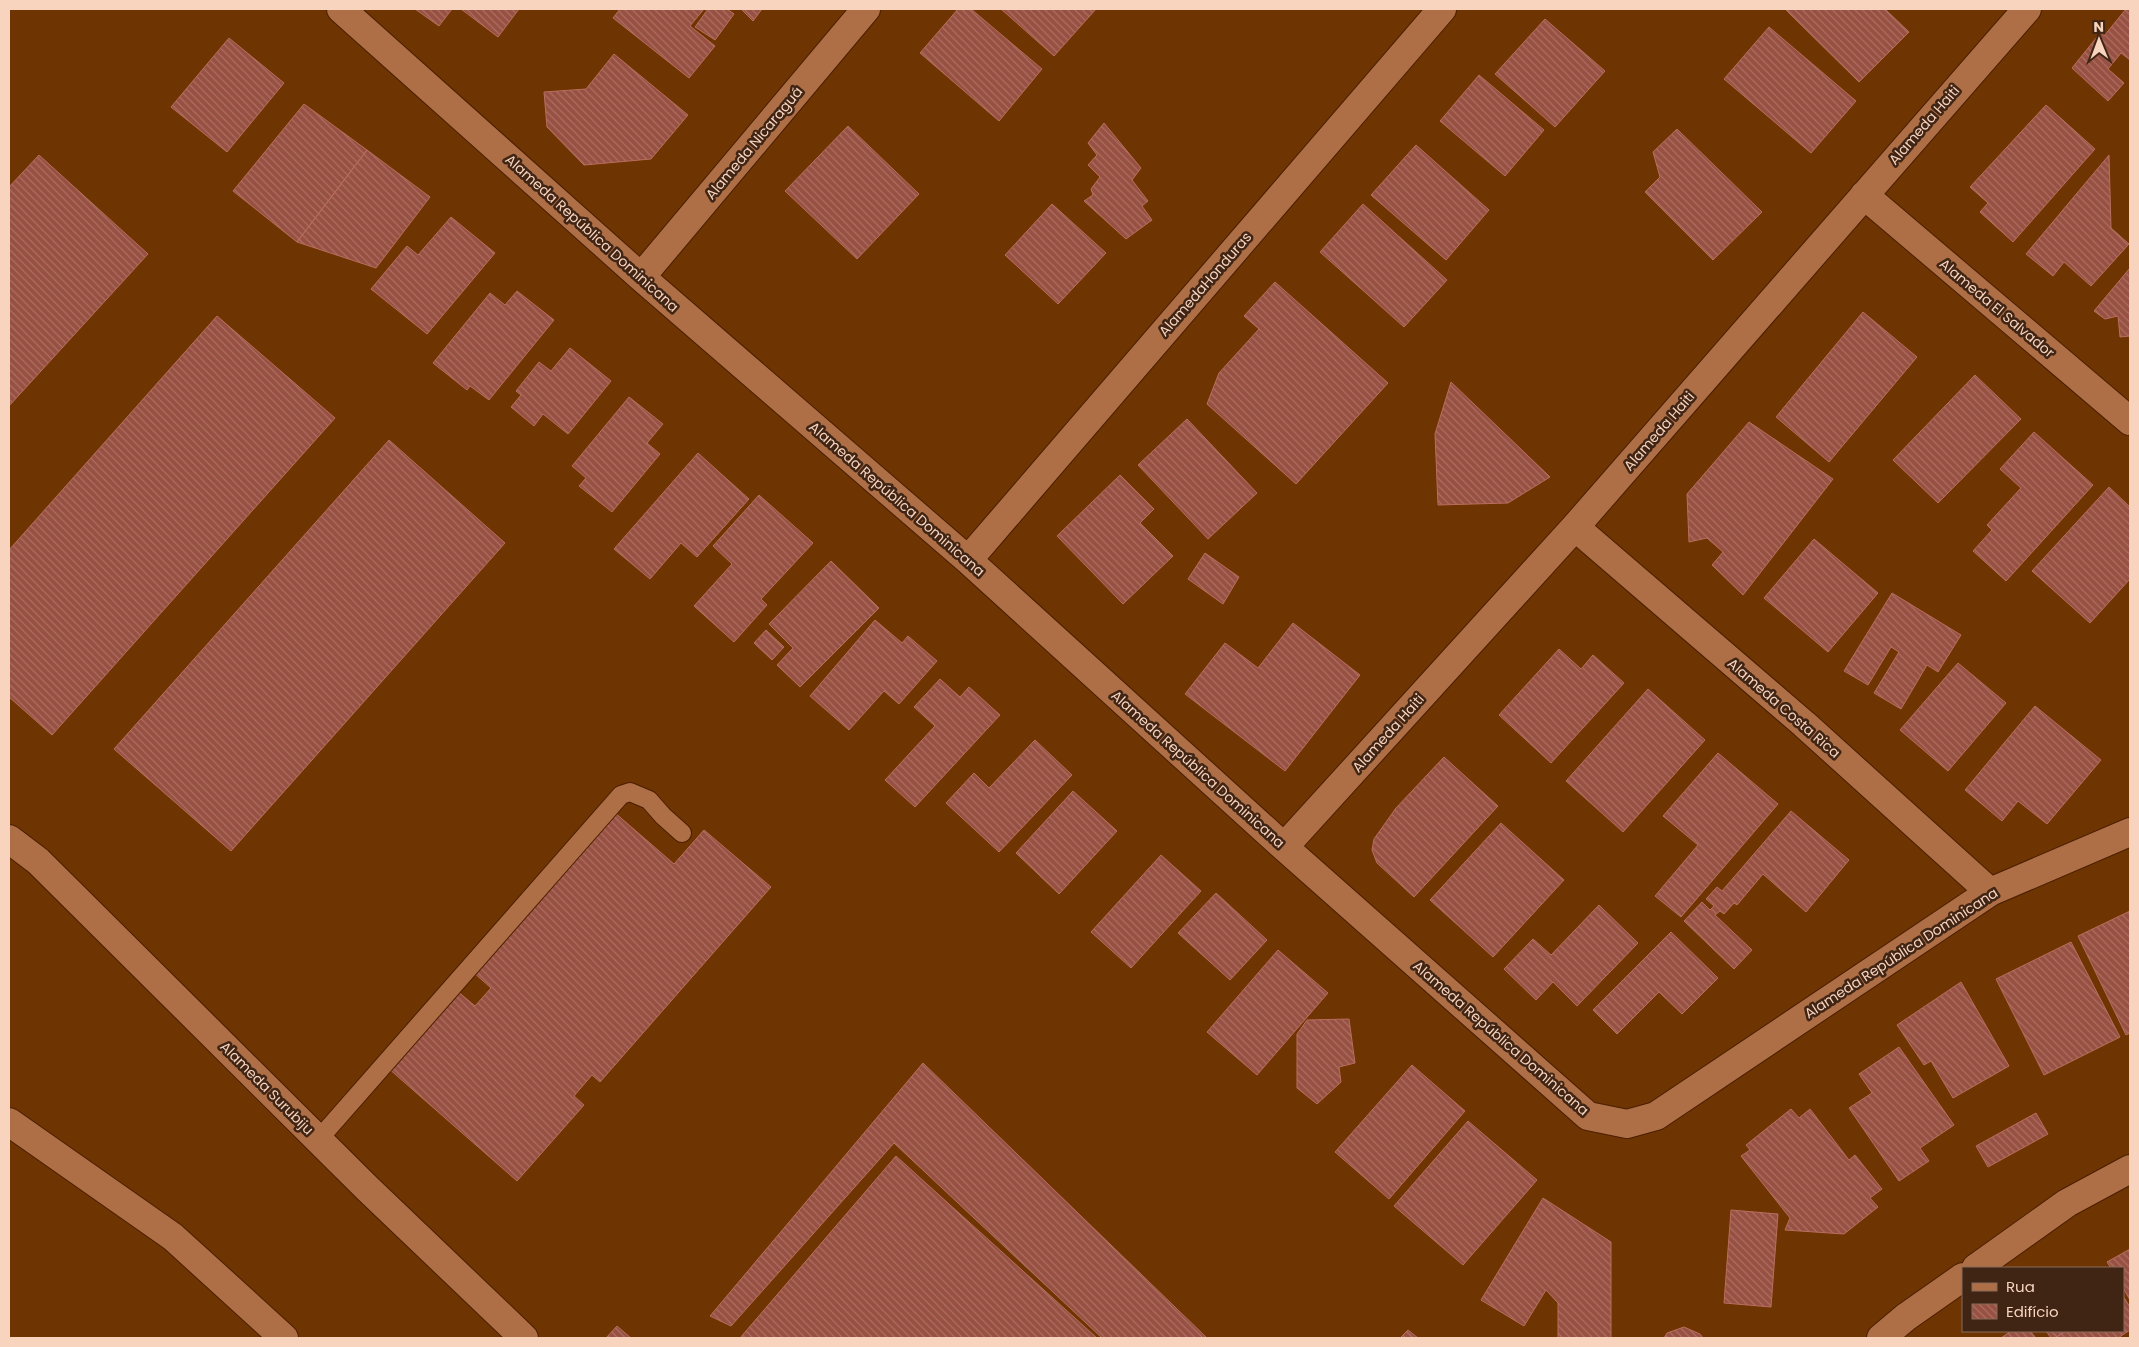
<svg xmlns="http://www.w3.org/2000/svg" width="2139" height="1347" font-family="Poppins,sans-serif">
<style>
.building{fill:url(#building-back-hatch);stroke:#b96e5e}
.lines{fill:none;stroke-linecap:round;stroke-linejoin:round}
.lane-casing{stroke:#4a1e00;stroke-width:20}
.street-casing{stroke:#4a1e00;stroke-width:30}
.secondary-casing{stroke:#4a1e00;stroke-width:30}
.lane{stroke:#af6f46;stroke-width:18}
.street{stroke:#af6f46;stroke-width:28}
.secondary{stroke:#af6f46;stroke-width:28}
.labels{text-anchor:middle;stroke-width:5;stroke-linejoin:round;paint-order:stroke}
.street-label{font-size:14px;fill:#f8d4bf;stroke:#402514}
</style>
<defs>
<pattern id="building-back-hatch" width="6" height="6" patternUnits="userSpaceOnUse" patternTransform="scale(1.25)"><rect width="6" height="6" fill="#975041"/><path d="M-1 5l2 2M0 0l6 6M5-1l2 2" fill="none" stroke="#ab7063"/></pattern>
</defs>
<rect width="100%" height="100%" fill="#6e3402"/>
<path class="building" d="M415,9H452L439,26Z
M461,9H519L498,37Z
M620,9H704L690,26L715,46L689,78L613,18Z
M708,9H727L734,14L715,40L695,27Z
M741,9H762L753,21Z
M958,9H971L1042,69L999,121L920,53Z
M1001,9H1096L1054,56Z
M1785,9H1885L1909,32L1859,82Z
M2126,9H2130V60L2121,53L2108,69L2124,83L2108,101L2072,68L2101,32L2104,36Z
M1545,19L1605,71L1555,127L1495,74Z
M1769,27L1856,101L1811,153L1724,79Z
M229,38L284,83L227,152L171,107Z
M614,54L688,115L651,159L584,165L547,127L544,92L586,89Z
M1479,75L1544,130L1505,176L1440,121Z
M304,104L367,150L297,242L233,191Z
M2046,105L2095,149L2013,242L1980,212L1988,203L1970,187Z
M1104,123L1141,168L1132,180L1148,201L1142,206L1152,220L1126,239L1084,201L1093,195L1091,189L1100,177L1088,165L1097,155L1088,143Z
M848,126L919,194L857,259L785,191Z
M1677,129L1762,212L1713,260L1645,192L1660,177L1653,152Z
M1416,145L1489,210L1446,260L1371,195Z
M367,150L430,197L376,268L297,242Z
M39,155L148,254L9,406V187Z
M2109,155L2111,228L2129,244L2091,286L2064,262L2053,276L2026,254Z
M1052,204L1106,253L1058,304L1005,255Z
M1363,204L1447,280L1404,327L1320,252Z
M451,217L495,253L427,334L371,289L407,246L418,255Z
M2130,268V336L2120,337L2118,316L2105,319L2094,311Z
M1275,282L1388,383L1296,484L1207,404L1219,373L1259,329L1244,316Z
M517,291L554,320L489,400L470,386L467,390L433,363L490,293L505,305Z
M1863,312L1917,357L1829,462L1776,417Z
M217,316L335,418L52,735L9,697V550Z
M570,348L611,381L568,434L543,414L534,426L511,407L521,395L516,391L539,362L551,371Z
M1975,375L2021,419L1938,503L1893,460Z
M1451,382L1550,477L1508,503L1438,505L1435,434Z
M629,397L663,424L647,443L660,454L612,512L579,486L586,478L572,466Z
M1187,419L1257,493L1208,539L1138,465Z
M1749,422L1833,479L1743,595L1712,565L1723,552L1707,538L1689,542L1687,494Z
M2034,432L2093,485L2006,581L1973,551L1992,530L1987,525L2021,488L2000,469Z
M389,440L505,543L231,851L114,749Z
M698,453L749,499L697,557L681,543L650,579L614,549Z
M1120,475L1154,509L1140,523L1173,556L1123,604L1057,536Z
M2109,487L2130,507V579L2090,623L2032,571Z
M759,495L813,543L761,599L767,605L734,642L694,606L732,564L713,546Z
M1814,539L1878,593L1828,652L1764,598Z
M1205,553L1239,577L1223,604L1188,579Z
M831,561L879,608L800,687L777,665L793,648L769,624Z
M1892,593L1961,635L1938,672L1927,665L1901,709L1874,693L1899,652L1891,647L1868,685L1844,671Z
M875,620L902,643L908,636L937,661L899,704L884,691L849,730L810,696Z
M1293,623L1360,675L1285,771L1185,694L1225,643L1258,668Z
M766,630L784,647L772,660L754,643Z
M1559,649L1581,669L1593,655L1624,683L1551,763L1499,715Z
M1958,663L2006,703L1948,771L1900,730Z
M940,679L960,697L969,687L1000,715L915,807L885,780L935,726L914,707Z
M1648,689L1705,740L1623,832L1566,781Z
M2035,706L2101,760L2047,824L2018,801L2002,821L1965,790Z
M1035,740L1072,775L999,852L946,803L974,773L989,788Z
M1718,753L1778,804L1681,917L1655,896L1698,845L1663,816Z
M1444,757L1498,806L1414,897L1377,863L1372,850L1374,839L1396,808Z
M1073,791L1117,831L1059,894L1016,853Z
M1791,811L1849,860L1806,912L1763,874L1737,905L1734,903L1724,914L1720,911L1715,915L1752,950L1734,969L1684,921L1702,902L1710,910L1714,906L1706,899L1717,887L1722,891Z
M614,812L674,864L704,830L771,887L600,1082L592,1075L574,1096L584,1105L517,1181L388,1068L456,990L475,1006L491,988L473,972Z
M1501,823L1564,880L1493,957L1430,900Z
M1161,855L1201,891L1131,968L1091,932Z
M1216,893L1267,940L1230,980L1178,933Z
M1599,905L1638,943L1577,1006L1553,982L1536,1000L1504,969L1533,939L1551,955Z
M2130,911V1033L2126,1035L2078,936Z
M1671,932L1718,978L1682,1014L1659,992L1617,1034L1593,1010Z
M2071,942L2120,1037L2044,1075L1996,979Z
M1278,950L1328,993L1257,1075L1207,1032Z
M1961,982L2009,1066L1953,1098L1931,1061L1924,1065L1897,1025Z
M1349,1019L1355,1063L1339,1067L1341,1082L1317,1104L1297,1088V1034L1307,1020Z
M1899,1047L1954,1125L1920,1148L1929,1161L1899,1181L1849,1108L1872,1093L1859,1074Z
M923,1063L1207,1338H1102L894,1143L731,1326L710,1316Z
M1412,1065L1465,1111L1389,1199L1335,1152Z
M1791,1109L1799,1118L1810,1109L1849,1160L1855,1155L1882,1189L1870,1198L1878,1207L1844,1234L1785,1230L1790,1218L1741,1156L1750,1150L1746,1145Z
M2036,1113L2048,1134L1988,1167L1976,1146Z
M1468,1121L1537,1180L1463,1265L1394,1206Z
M896,1156L1097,1338H740Z
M1543,1198L1611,1242V1338H1558V1303L1546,1290L1524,1326L1481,1300Z
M1731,1210L1778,1214L1771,1307L1724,1303Z
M2130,1249V1300L2123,1288V1268H2111L2107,1262Z
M2123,1296L2130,1307V1330L2118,1338H2055L2066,1331H2123Z
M617,1326L631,1338H606Z
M1684,1327L1700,1334L1703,1338H1664L1667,1333Z
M1408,1330L1418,1338H1400Z
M2011,1331H2030L2036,1338H2001Z
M2046,1331H2066L2055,1338H2051Z"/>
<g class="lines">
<g class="lane-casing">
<path id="lane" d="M318,1140L621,795L630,792L649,800L663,816L682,833"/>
</g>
<g class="street-casing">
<path id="street" d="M341,9L641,277L968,560L1284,847L1588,1116L1627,1124L1656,1116L1990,892L2130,832
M1864,195L2130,421
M641,277L866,9
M1575,527L1804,724L1990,892
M968,560L1442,9
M9,839L38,861L367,1188L524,1338
M1284,847L1575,527L2027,9"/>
</g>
<g class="secondary-casing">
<path id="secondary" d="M9,1122L173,1237L284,1338
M1976,1268L2067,1203L2130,1169
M1881,1338L1906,1317L1963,1277"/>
</g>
<use href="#lane" class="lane"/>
<use href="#street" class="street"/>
<use href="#secondary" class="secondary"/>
</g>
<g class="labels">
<g class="street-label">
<text transform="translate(1924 125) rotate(-49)" y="5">Alameda Haiti</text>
<text transform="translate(754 143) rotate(-50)" y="5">Alameda Nicaraguá</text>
<text transform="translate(592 233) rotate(42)" y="5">Alameda República Dominicana</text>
<text transform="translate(1205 284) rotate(-49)" y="5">AlamedaHonduras</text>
<text transform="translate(1997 308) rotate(40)" y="5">Alameda El Salvador</text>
<text transform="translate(1659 431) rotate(-49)" y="5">Alameda Haiti</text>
<text transform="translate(897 499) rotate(41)" y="5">Alameda República Dominicana</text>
<text transform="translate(1784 708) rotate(41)" y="5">Alameda Costa Rica</text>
<text transform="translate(1388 733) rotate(-48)" y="5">Alameda Haiti</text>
<text transform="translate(1198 769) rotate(42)" y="5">Alameda República Dominicana</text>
<text transform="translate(1901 953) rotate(-33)" y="5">Alameda República Dominicana</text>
<text transform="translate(1501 1038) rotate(41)" y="5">Alameda República Dominicana</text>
<text transform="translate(267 1088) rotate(45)" y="5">Alameda Surubiju</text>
</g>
</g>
<rect width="2139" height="1347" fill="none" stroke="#f8d4bf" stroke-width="20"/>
<rect x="1962" y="1267" width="162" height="65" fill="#402514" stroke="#8a6b58"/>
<rect x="1972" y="1283" width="25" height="8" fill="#af6f46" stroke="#8a6b58"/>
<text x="2006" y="1292" font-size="15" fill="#f8d4bf">Rua</text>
<rect x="1972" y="1304" width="25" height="15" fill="url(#building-back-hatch)" stroke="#8a6b58"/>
<text x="2006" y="1317" font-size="15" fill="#f8d4bf">Edifício</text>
<g transform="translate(2099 40) rotate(359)" stroke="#402514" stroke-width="4" paint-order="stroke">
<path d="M0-4L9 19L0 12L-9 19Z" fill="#f8d4bf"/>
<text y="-8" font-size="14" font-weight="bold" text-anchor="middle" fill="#f8d4bf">N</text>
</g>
</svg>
